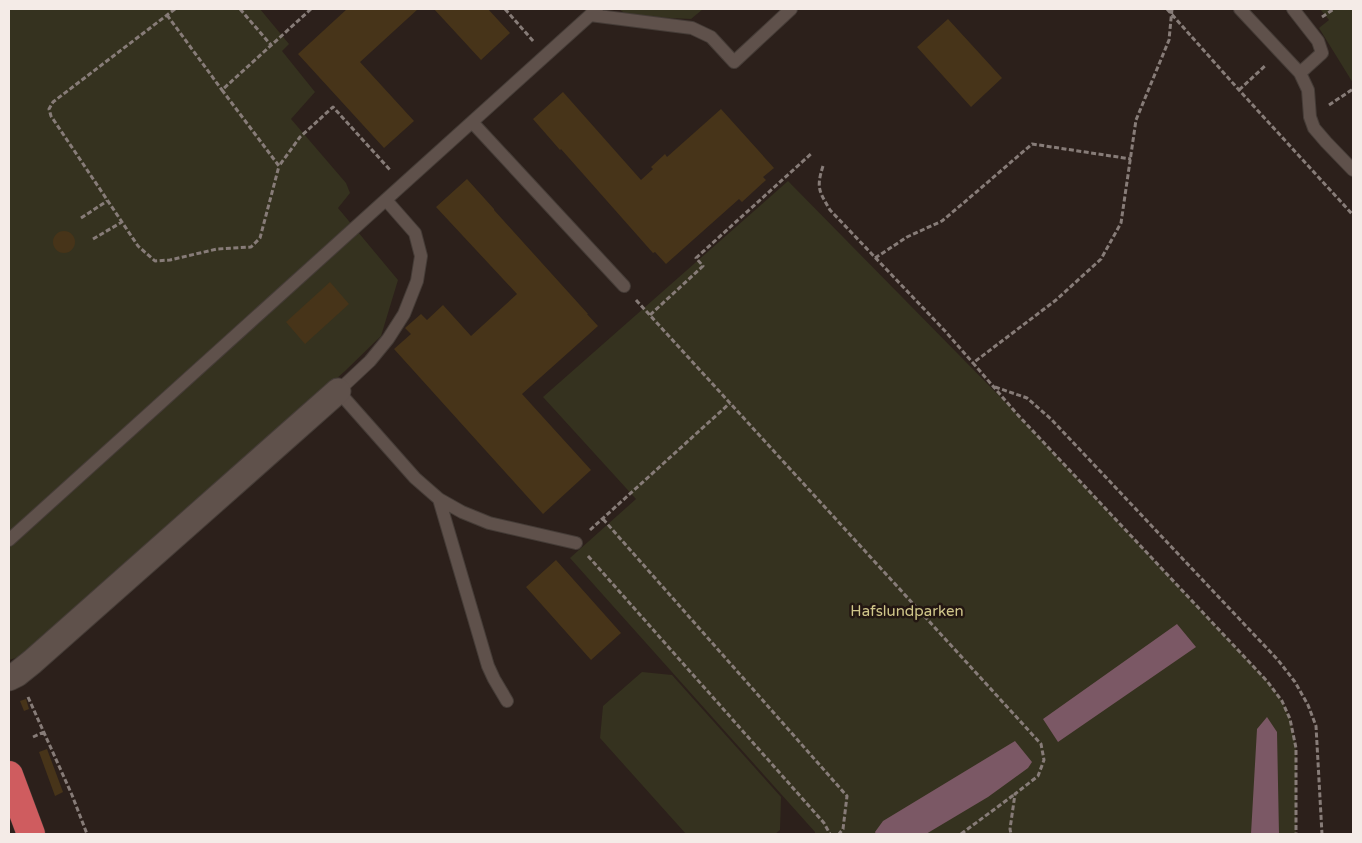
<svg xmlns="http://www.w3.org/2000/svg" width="1362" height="843" font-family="'Varela Round',sans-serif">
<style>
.green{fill:#35321f}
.water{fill:#7b5865}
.building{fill:#473419}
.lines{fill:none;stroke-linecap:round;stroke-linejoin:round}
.lane-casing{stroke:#453c37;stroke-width:14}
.street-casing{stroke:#453c37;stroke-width:27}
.highway-casing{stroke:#453c37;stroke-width:29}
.path{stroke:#877c78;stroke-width:3;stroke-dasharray:5 2.5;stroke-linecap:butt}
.lane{stroke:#5f514b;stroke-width:12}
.street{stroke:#5f514b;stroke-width:25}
.highway{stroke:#cf5c5f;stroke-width:28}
.labels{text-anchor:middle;stroke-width:5;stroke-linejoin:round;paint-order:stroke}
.park-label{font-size:15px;fill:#d0c68a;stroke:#231712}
</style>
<rect width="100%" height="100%" fill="#2c201b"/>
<path class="green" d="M9,9H260L289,44L282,51L315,92L291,119L346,183L350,193L338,208L398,280L381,336L345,371L25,655L9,660Z
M619,9H703L691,19L628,16Z
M1320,9H1353V83L1319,28L1329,20Z
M788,181L1017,414L1267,681L1282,701L1290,719L1296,748V834H815V832L570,558L636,499L543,397Z
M642,672L672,675L781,797L780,830L775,834H686L600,738L603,706Z"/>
<path class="water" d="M1177,624L1196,647L1058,742L1043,719Z
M1267,717L1277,732L1279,834H1251L1257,729Z
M1015,741L1032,762L1028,768L988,797L926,834H876L875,832L883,821Z"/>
<path class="building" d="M347,9H418L360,62L414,121L384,148L298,54Z
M434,9H488L510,33L481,60Z
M948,19L1002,78L971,107L917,47Z
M563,92L641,180L653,169L651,167L665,154L667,157L721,109L774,168L763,177L766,180L742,202L739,199L666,264L655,252L653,253L561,149L560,150L533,119Z
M467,179L494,209V210L588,314H587L598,326L522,394L591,470L543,514L394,349L411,334L405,328L421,314L427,320L443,305L471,336L517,294L436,207Z
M53 242a11 11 0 1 1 22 0a11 11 0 1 1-22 0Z
M330,282L349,304L305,344L286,322Z
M556,560L621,633L591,660L526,587Z
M26,699L29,709L24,711L20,701Z
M47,749L63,792L55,796L39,752Z"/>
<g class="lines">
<g class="lane-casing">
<path id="lane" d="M1240,9L1300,73L1308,90L1310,117L1314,128L1326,142L1353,170
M1293,9L1318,41L1322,53L1300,73
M590,15L692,28L711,37L734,62L791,9
M472,122L624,286
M386,200L415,233L421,256L417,281L404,314L388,339L370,361L338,391L415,478L439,499L462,512L489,523L576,543
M439,499L488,666L494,679L507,701
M9,540L597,9"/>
</g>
<g class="street-casing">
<path id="street" d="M9,678L17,674L32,662L338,391"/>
</g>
<g class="highway-casing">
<path id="highway" d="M9,775L31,834"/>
</g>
<path class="path" d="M175,9L53,102L49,109L51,116L138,246L155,261L170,260L217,249L251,247L260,238L279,166
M240,9L271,45
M311,9L222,90L279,166L300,137L333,107L391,171
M505,9L534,42
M1167,9L1239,90L1353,215
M1172,9L1169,40L1136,120L1121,223L1101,259L1056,300L973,363L1017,414L1267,681L1282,701L1290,719L1296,748V834
M167,15L222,90
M1322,17L1334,9
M1239,90L1266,65
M1329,105L1353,89
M823,166C816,188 819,191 830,210L945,331L973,363
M81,218L107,201
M93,239L122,222
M875,258L907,237L942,221L974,194L1032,144L1131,159
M636,300L1041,744L1044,760L1038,776L1015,794L1010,829L1011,834
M650,315L703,266L696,258L812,153
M995,387L1027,398L1051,419L1278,660L1295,682L1308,705L1316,726L1322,834
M603,519L847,796L843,829L839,834
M590,530L730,403
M588,556L824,823L830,834
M28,697L72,795L87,834
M33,737L44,732
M961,834L1015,794"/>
<use href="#lane" class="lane"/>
<use href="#street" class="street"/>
<use href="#highway" class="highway"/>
</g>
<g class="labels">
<g class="park-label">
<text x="907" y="616">Hafslundparken</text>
</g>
</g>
<rect width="1362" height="843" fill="none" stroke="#f4ebe7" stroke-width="20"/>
</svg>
